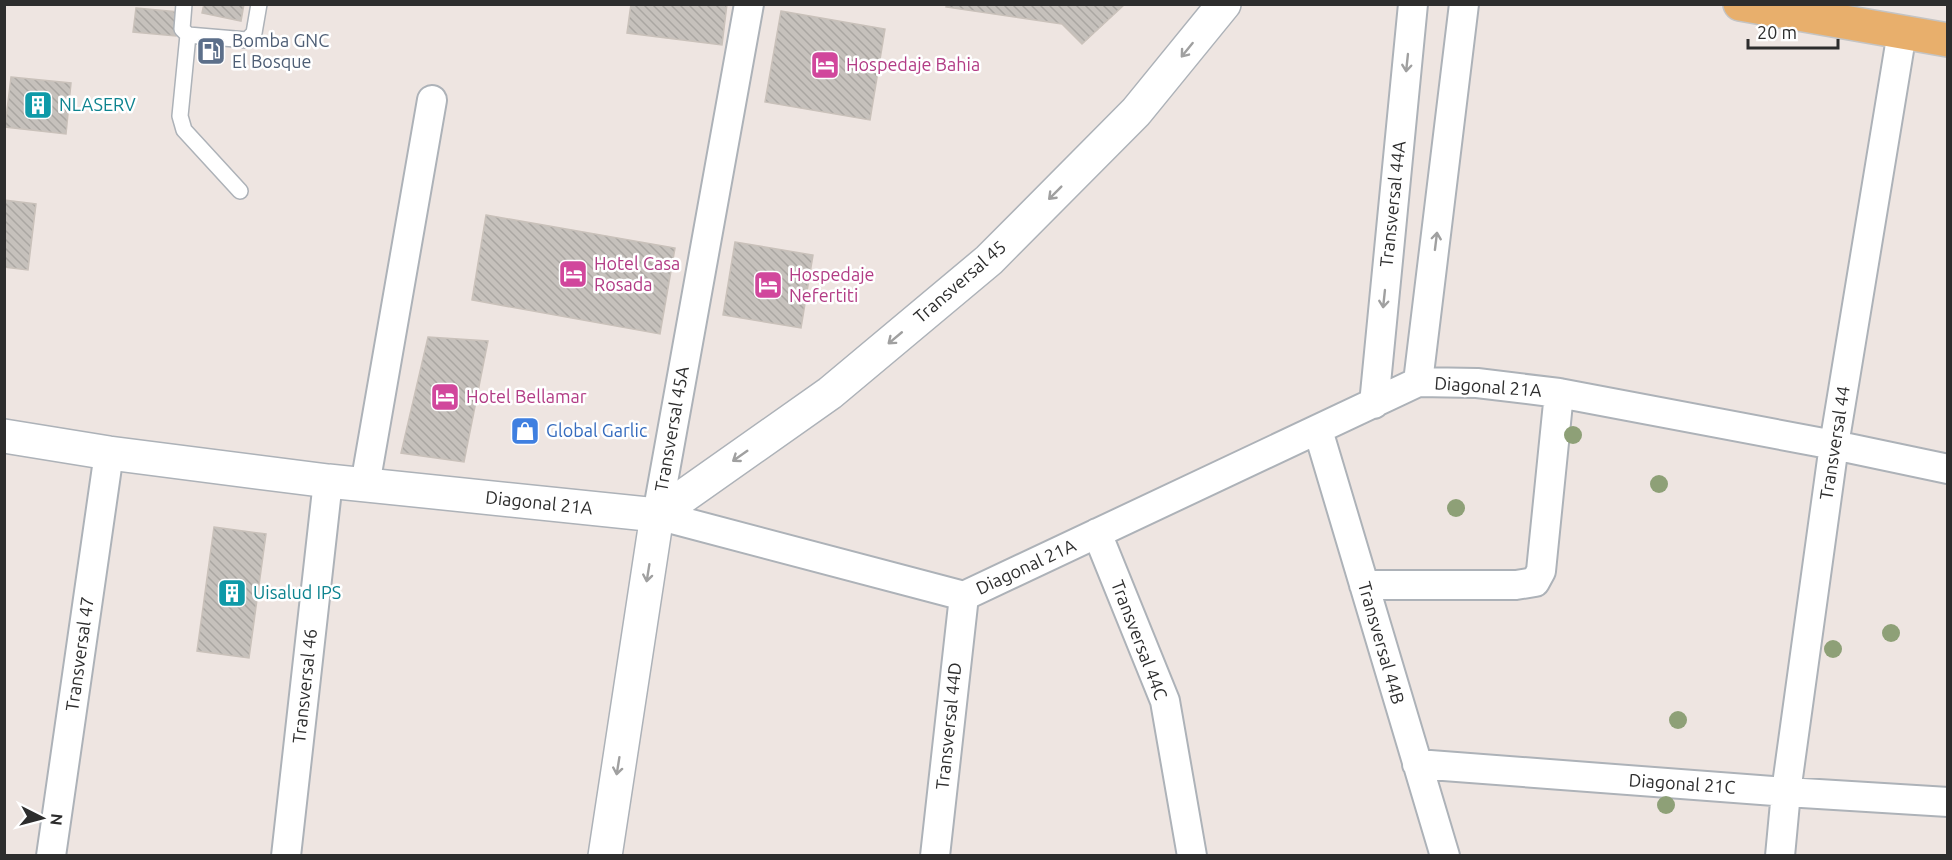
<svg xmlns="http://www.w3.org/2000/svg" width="1952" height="860" font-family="Ubuntu,sans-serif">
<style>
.building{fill:url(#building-back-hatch);stroke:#c9c1ba;stroke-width:1.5}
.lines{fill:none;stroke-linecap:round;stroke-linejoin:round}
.lane-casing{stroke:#adb2b8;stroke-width:18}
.street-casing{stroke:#adb2b8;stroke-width:32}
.secondary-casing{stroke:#adb2b8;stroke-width:36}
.primary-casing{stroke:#c4c4c4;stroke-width:36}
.lane{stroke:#fff;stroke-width:15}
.street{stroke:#fff;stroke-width:28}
.secondary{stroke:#fff;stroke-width:33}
.primary{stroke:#e8af6c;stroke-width:33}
.tree{fill:#8ea077}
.oneway{stroke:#a0a0a0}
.labels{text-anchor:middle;stroke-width:5;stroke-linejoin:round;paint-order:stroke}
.service-label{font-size:18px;fill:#4e5e75;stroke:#fff;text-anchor:start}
.hotel-label{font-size:18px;fill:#b23c85;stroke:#fff;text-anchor:start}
.culture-label{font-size:18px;fill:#0d838f;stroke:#fff;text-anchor:start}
.street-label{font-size:18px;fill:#2d2d2d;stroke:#fff}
.shop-label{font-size:18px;fill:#366cbe;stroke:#fff;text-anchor:start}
</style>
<defs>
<pattern id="building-back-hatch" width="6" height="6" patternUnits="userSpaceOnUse" patternTransform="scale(1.5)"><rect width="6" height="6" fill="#c6c1bc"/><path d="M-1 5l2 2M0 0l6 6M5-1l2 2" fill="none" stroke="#aaa6a2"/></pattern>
</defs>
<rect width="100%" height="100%" fill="#eee5e1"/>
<path class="building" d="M204,4H244L241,21L202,13Z
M631,4H727L722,45L627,33Z
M947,4H1125L1082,44L1062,24L946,7Z
M136,8L179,12L176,36L133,32Z
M781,11L885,29L870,120L765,102Z
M11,77L71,83L66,134L5,127Z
M4,200L36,204L28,270L4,267Z
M486,215L675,248L660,334L472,300Z
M735,242L813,255L801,328L723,315Z
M428,337L488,341L464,462L401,453Z
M214,527L266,534L249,658L197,651Z"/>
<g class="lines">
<g class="lane-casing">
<path id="lane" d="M184,4L182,29L188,35L247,40L254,33L259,4
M188,35L180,116L184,130L240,191"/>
</g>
<g class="street-casing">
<path id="street" d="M749,4L657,515L964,596L1418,382L1477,383L1559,393L1834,445L1948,469
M1418,382L1464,4
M1374,404L1413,4
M1318,430L1445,856
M365,485L432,100
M1097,533L1165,701L1192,856
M1364,585H1516L1535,582L1541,571L1559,393
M1417,764L1786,792L1948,802
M51,856L109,453
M286,856L328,481
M935,856L964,596
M1780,856L1786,792L1834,445L1902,32"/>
</g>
<g class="secondary-casing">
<path id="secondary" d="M4,436L109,453L328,481L657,515
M657,515L830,393L989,260L1136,112L1224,4
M605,856L657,515"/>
</g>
<g class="primary-casing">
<path id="primary" d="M1740,4L1948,40"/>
</g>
<use href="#lane" class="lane"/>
<use href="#street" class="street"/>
<use href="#secondary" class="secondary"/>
<use href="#primary" class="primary"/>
</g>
<g class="tree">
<circle cx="1573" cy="435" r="9"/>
<circle cx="1659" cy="484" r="9"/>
<circle cx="1456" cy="508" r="9"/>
<circle cx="1891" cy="633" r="9"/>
<circle cx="1833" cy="649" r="9"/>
<circle cx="1678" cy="720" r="9"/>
<circle cx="1666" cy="805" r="9"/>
</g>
<defs><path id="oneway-shaft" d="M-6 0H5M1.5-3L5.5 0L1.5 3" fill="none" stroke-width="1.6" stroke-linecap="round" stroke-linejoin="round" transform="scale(1.5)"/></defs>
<g class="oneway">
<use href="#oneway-shaft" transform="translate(1187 50) rotate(129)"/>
<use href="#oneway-shaft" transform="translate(1407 63) rotate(96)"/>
<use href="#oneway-shaft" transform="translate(1055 193) rotate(135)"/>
<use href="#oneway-shaft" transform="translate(1436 241) rotate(-83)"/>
<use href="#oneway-shaft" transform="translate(1384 299) rotate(96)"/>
<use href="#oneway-shaft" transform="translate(895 338) rotate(140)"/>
<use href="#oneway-shaft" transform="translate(740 456) rotate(145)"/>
<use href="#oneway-shaft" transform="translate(648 573) rotate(99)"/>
<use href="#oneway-shaft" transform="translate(618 766) rotate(99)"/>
</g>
<defs>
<g id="fuel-square" transform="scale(1.5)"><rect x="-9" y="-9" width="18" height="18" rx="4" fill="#5c6f8a" stroke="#fff"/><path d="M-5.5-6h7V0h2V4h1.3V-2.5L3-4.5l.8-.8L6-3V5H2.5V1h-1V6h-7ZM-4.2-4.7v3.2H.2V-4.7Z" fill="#fff"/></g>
<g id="hotel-square" transform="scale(1.5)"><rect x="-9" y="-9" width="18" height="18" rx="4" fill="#d1479c" stroke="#fff"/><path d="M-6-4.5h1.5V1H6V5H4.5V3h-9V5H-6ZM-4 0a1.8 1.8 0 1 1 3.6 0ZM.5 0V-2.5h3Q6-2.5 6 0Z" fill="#fff"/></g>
<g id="building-square" transform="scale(1.5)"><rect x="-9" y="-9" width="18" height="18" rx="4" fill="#0f9aa8" stroke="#fff"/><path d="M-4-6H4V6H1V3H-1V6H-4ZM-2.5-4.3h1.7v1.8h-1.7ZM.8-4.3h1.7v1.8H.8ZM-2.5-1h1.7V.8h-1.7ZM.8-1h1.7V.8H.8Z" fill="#fff"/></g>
<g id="shop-square" transform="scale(1.5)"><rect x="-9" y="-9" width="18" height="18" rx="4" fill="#3f7fe0" stroke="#fff"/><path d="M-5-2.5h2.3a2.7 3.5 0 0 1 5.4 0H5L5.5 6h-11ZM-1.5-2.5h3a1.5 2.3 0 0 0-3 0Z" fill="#fff"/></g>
</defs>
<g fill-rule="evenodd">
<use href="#fuel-square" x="211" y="51"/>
<use href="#hotel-square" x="825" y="65"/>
<use href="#building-square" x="38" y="105"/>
<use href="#hotel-square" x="573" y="274"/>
<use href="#hotel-square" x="768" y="285"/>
<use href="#hotel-square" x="445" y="397"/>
<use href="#shop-square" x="525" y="431"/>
<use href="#building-square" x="232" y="593"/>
</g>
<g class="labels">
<g class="service-label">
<text x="232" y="47">Bomba GNC<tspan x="232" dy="21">El Bosque</tspan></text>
</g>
<g class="hotel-label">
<text x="846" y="71">Hospedaje Bahia</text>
<text x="594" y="270">Hotel Casa<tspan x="594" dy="21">Rosada</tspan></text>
<text x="789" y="281">Hospedaje<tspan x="789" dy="21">Nefertiti</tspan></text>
<text x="466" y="403">Hotel Bellamar</text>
</g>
<g class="culture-label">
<text x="59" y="111">NLASERV</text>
<text x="253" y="599">Uisalud IPS</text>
</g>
<g class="street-label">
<text transform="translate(1393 204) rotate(-84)" y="6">Transversal 44A</text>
<text transform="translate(960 282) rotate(-41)" y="6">Transversal 45</text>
<text transform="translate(1488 387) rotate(4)" y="6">Diagonal 21A</text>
<text transform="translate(672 429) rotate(-80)" y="6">Transversal 45A</text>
<text transform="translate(1835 443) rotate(-81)" y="6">Transversal 44</text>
<text transform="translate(539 503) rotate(6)" y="6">Diagonal 21A</text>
<text transform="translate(1026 567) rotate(-25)" y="6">Diagonal 21A</text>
<text transform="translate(1139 640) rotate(69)" y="6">Transversal 44C</text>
<text transform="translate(1381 643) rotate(74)" y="6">Transversal 44B</text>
<text transform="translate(80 654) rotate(-82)" y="6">Transversal 47</text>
<text transform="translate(305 686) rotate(-84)" y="6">Transversal 46</text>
<text transform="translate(949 726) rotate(-84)" y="6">Transversal 44D</text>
<text transform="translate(1682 784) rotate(4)" y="6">Diagonal 21C</text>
</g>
<g class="shop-label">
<text x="546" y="437">Global Garlic</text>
</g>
</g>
<rect width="1952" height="860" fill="none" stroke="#2d2d2d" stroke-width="12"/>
<g transform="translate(42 818) rotate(96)" stroke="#ffffff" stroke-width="4.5" paint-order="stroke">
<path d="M0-4.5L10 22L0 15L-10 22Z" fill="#2d2d2d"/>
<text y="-9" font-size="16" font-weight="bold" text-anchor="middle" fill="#2d2d2d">N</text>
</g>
<path d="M1748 39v9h90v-9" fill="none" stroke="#2d2d2d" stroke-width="3"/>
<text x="1757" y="39" font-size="18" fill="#2d2d2d" stroke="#ffffff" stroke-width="4.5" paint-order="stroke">20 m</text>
</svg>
